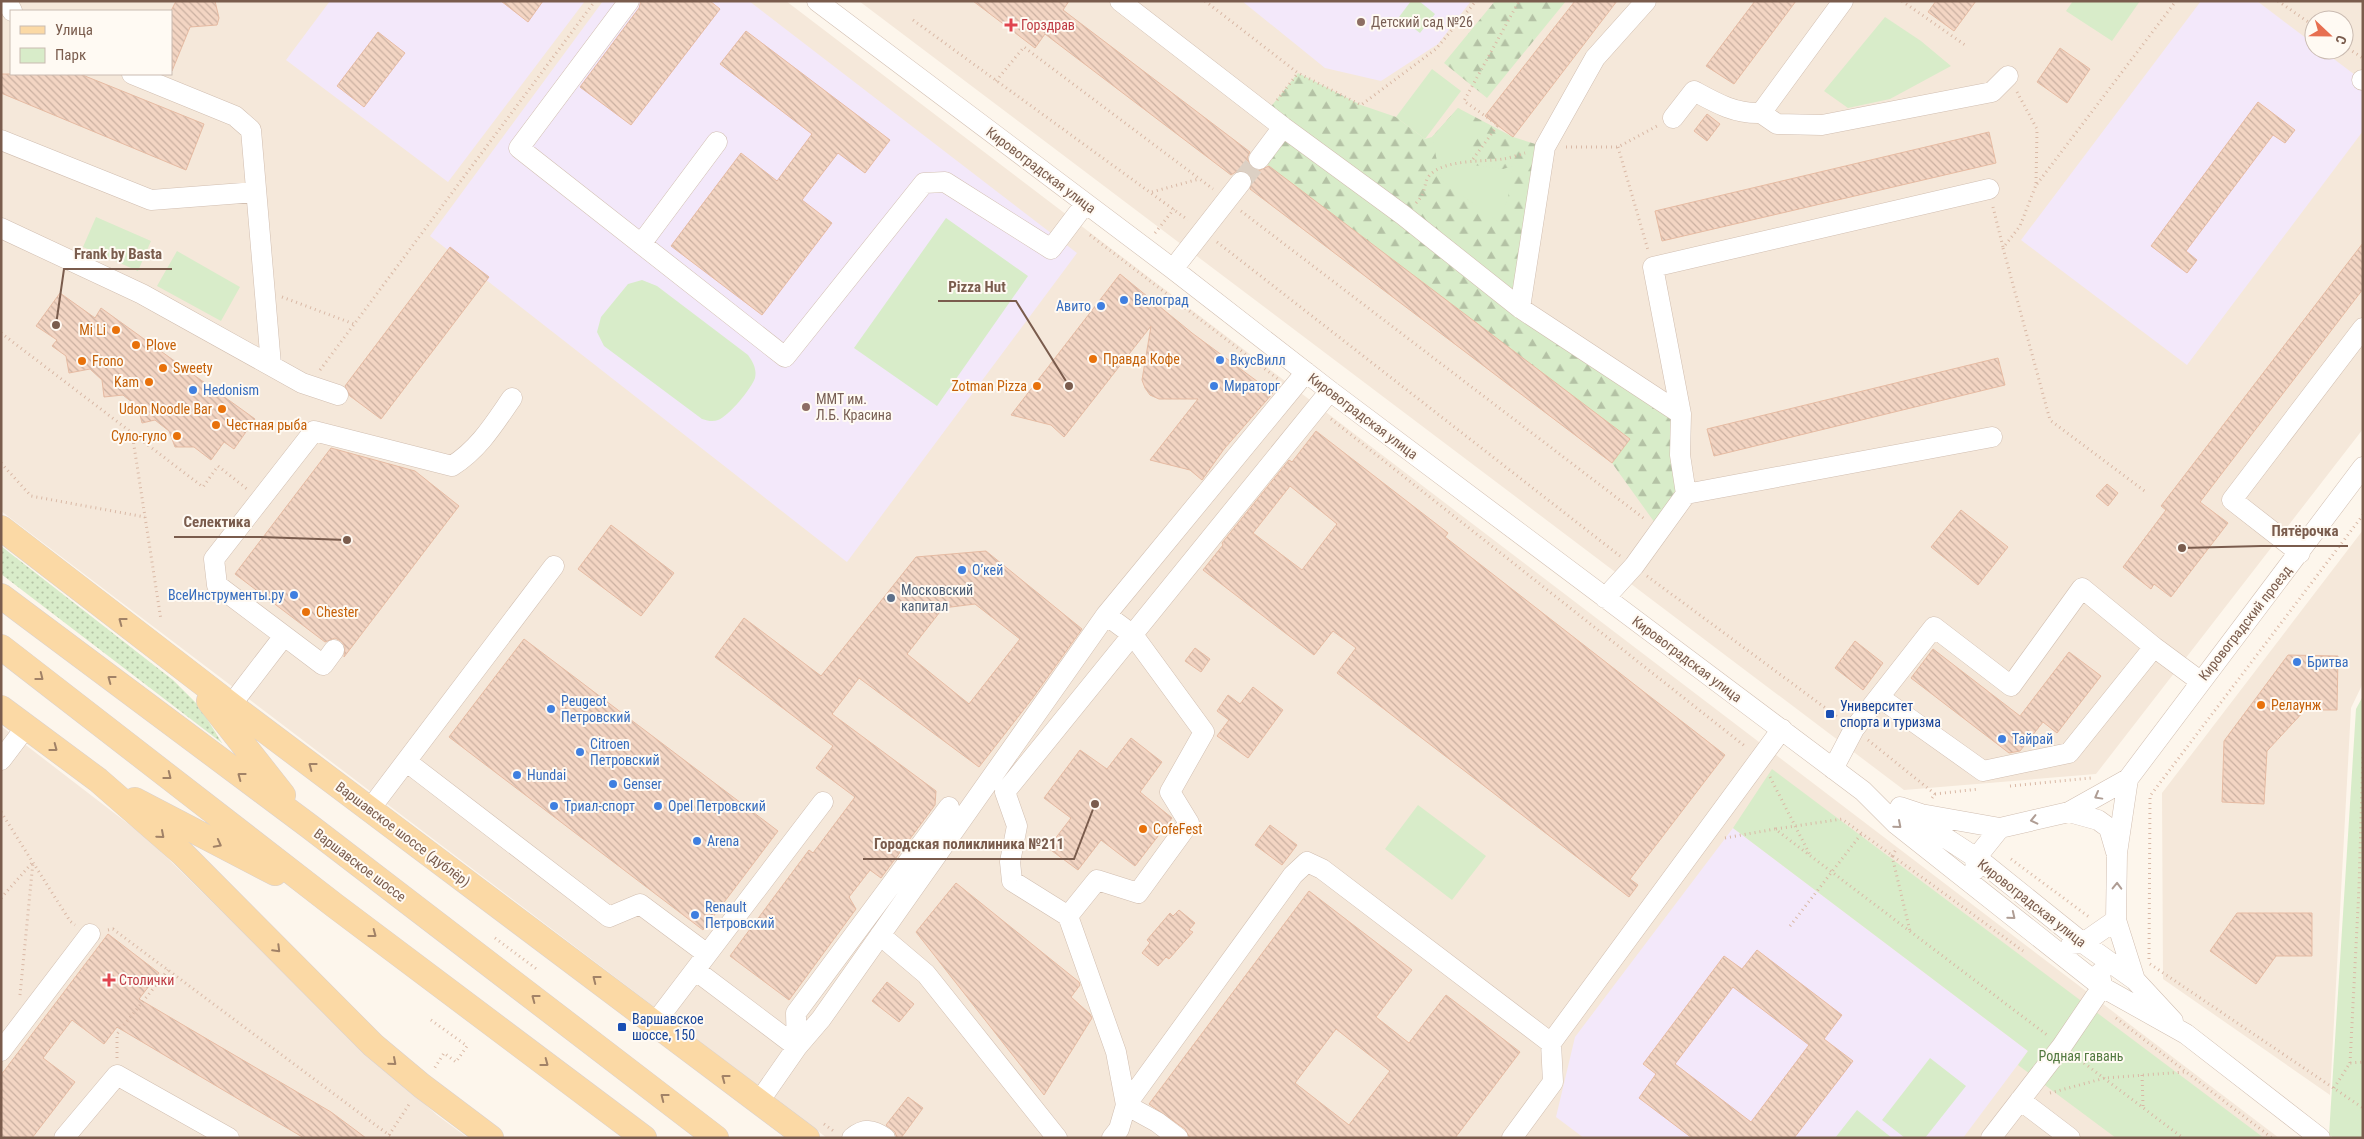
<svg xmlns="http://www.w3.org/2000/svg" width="2364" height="1139" font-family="'Roboto Condensed',sans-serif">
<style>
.residential{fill:#f5e8da;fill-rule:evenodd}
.education{fill:#f3e8fa}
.grass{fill:url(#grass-dots)}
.forest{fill:url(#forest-firs)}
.green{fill:#d8ecc9}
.building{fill:url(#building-back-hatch);stroke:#e6bba3;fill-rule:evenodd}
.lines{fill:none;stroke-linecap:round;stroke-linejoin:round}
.minor-tunnel{stroke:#dcd0c4;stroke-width:20;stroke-dasharray:20 10;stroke-linecap:butt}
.minor-casing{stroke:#d1beb0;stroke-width:21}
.major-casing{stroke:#dad1cd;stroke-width:26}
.path{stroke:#d9b8a5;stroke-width:3;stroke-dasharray:1 4;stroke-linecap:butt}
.minor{stroke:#fff;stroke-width:20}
.major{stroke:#fbd9a5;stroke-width:25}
.oneway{stroke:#a18267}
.oneway2{stroke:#af9d94}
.education-dot{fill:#8d6e63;stroke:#fffaf3;stroke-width:2}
.health-dot{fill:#e0444e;stroke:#fffaf3;stroke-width:2}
.shop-dot{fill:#3f7fe0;stroke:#fffaf3;stroke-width:2}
.food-dot{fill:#e8710a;stroke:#fffaf3;stroke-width:2}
.service-dot{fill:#5c6f8a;stroke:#fffaf3;stroke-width:2}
.transit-dot{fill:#1a4fb4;stroke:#fffaf3;stroke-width:2}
.labels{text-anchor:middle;stroke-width:4;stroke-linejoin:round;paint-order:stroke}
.education-label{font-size:14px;fill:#785e54;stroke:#fffaf3;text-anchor:start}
.health-label{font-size:14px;fill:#be3a42;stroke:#fffaf3;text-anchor:start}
.street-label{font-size:14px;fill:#7a5c4d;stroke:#fffaf3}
.shop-label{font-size:14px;fill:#366cbe;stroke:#fffaf3;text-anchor:start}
.food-label{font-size:14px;fill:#c56008;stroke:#fffaf3;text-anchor:start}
.service-label{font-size:14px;fill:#4e5e75;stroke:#fffaf3;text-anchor:start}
.transit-label{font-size:14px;fill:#164399;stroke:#fffaf3;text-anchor:start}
.park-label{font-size:14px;fill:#537a41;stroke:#fffaf3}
.leader{fill:none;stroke:#7a5c4d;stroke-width:2}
.callout-dot{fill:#7a5c4d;stroke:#fffaf3;stroke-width:2}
.callout-label{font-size:15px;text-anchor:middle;font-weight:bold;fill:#7a5c4d;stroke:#fffaf3;stroke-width:4;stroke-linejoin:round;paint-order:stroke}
</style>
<defs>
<pattern id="grass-dots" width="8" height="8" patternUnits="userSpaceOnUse" patternTransform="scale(1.25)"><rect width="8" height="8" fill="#d8ecc9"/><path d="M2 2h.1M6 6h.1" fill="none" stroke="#b4c2a5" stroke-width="1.8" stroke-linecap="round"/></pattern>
<pattern id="forest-firs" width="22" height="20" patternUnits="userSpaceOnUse" patternTransform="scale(1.25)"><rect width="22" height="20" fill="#d8ecc9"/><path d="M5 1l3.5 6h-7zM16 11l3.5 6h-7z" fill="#b4c2a5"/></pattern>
<pattern id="building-back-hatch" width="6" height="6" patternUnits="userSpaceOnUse" patternTransform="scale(1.25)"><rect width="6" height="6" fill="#f3d5c3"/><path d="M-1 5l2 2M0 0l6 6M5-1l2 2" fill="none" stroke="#cab0a1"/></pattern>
</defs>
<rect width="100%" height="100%" fill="#fdf6ec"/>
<path class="residential" d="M1,1H786L2279,1138H827L1,511ZM11,11H171V74H11Z
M859,1H2363V429L2096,774L1904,790ZM2314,20H2344V50H2314Z
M2363,530V683L2351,708L2330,1095L2163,979L2162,793Z
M1,726L148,839L362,1049L437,1115L468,1138H1Z"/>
<path class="education" d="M330,1H585L448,182L286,60Z
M603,1H749L1077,253L847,562L430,236Z
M1242,1H1471L1438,44L1381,81L1325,68Z
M2201,1H2257L2314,44V50H2322L2363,81V131L2187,365L2021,240Z
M1733,828L2028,1051L1963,1138H1584L1556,1117L1575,1037Z"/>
<path class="grass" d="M1,546L173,680L199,706L222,743L1,574Z"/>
<path class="forest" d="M1495,1H1566L1487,98L1444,63Z
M1298,73L1361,105L1396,117L1425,139L1432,137L1458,108L1513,137L1545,147L1520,308L1681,414L1686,494L1660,530L1612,463L1630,439L1259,159L1283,128L1265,114Z"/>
<path class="green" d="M1411,1H1419L1435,14L1420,33L1399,17Z
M2073,1H2140L2112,41L2066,11Z
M1885,17L1921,41L1951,66L1890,99L1848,108L1824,91Z
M1432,69L1461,91L1425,139L1396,117Z
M1458,108L1477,125L1471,142L1473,165L1503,169L1513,166L1508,197L1499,222L1441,180L1432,137Z
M96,217L151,241L138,271L83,247Z
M946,218L1028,276L937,406L854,348Z
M177,251L240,287L221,321L157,286Z
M642,280L657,286L748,355C753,362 757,369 755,378C752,388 728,417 718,420C713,422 708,421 702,419L604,346L597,332L601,317L628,284Z
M2363,696V1138H2334L2329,1135L2356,709Z
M1772,769L2264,1138H2116L2018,1065L2028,1051L1733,828Z
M1418,805L1486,856L1452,900L1385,849Z
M1930,1058L1966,1086L1925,1138H1905L1882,1120Z
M1857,1110L1892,1138H1835Z"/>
<path class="building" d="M176,1H215L219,18L217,25L190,27L172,71L171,11Z
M501,1H543L528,22Z
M641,1H710L720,9L631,125L580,87L639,8Z
M973,1H1069L1063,10L1250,152L1247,158L1252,168L1258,171L1269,166L1630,439L1612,463L1250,189L1252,178L1248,172L1237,171L1231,175L1045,34L1035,48Z
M1575,1H1617L1513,137L1485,116Z
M1755,1H1796L1734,84L1706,66Z
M1936,1H1976L1954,31L1928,12Z
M746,31L890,140L865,173L838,153L802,200L832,223L762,315L671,246L741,153L777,181L812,134L720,64Z
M378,32L405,53L364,107L337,86Z
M2060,48L2090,69L2067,103L2037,82Z
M1,74H80L204,124L186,170L1,93Z
M2258,102L2295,130L2285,143L2273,135L2186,251L2197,260L2187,273L2151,246Z
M1707,114L1720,124L1707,141L1694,131Z
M1989,132L1996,163L1662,241L1655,211Z
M2363,243V289L2200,502L2228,523L2171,597L2154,584L2151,589L2123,567L2166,510L2161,506Z
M450,247L489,277L381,419L350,396L345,386Z
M1120,274L1192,333L1273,393L1224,449L1202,480L1190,470L1150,460L1198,399H1159L1150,395L1145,388L1142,380L1151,326L1064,437L1051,425L1011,415Z
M60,293L95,318L101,308L255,419L234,449L224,442L211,460L194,447H175L169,431L155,420L142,423L138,407L123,395L104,397L102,380L90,369L69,373L66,356L52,346L57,340L36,326Z
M1998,358L2005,385L1714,456L1707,429Z
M1316,431L1448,533L1445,537L1725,755L1630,879L1638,885L1629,897L1337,673L1356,648L1333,631L1314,655L1203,570L1223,545L1222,543L1289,460L1292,462ZM1290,486L1337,524L1302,570L1253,533Z
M331,448L415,471L459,506L344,657L345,646L341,641L335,638L325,642L235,574Z
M2107,484L2118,493L2108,506L2096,496Z
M1961,510L2008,547L1978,585L1931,547Z
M611,525L674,573L641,616L578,569Z
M986,551L1082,629L1032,699L979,767L859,678L832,714L936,791L935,805L881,878L870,870L849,897L856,909L789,1000L730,956L809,850L813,853L855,797L816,768L833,746L715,657L744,618L821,676L916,557ZM975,604L1020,639L969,704L907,654L943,608Z
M524,639L778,831L703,930L449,737Z
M1855,641L1883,663L1863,690L1835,668Z
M1195,648L1210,659L1201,672L1185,661Z
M1933,649L2020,716L2069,652L2101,676L2057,733L2043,722L2020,751L2009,753L1911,678Z
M2288,655L2338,656L2337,710H2305L2267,751L2264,804L2222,802L2224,741Z
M1253,687L1283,710L1248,758L1217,736L1229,720L1217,711L1228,695L1240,704Z
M1131,738L1162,762L1140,792L1172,818L1135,866L1101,840L1078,870L1048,848L1071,818L1044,798L1080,750L1107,769Z
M1270,825L1297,845L1282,865L1255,845Z
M956,883L1079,982L1080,985L1071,997L1090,1014L1092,1018L1044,1095L916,932Z
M1309,891L1412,970L1376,1017L1409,1043L1446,995L1520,1052L1455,1138H1190L1185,1129L1149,1104ZM1336,1029L1390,1071L1349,1125L1295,1083Z
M1179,910L1195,923L1189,930L1193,932L1169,959L1166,957L1158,966L1142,953L1150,943L1147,940L1170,913L1173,916Z
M2237,913H2312V956H2276L2256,984L2210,951Z
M108,934L159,973L139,999L331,1112L366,1138H304L117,1027L104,1044L72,1020L43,1058L75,1082L32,1138H1V1075Z
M1757,950L1842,1015L1824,1039L1853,1061L1794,1138H1692L1639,1098L1656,1074L1643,1064L1724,956L1742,969ZM1733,987L1809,1045L1751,1122L1675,1064Z
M887,982L914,1004L899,1022L872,1001Z
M908,1097L923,1108L901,1138H897L895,1132L886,1125Z"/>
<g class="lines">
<path class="minor-tunnel" d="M1241,182L1259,159"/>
<g class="minor-casing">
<path id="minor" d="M7,1L12,11
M629,1L519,148L785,357L924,183L945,182L1051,249L1085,204
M817,1L1173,269L1330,391L1863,791L1896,824L2102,987L2186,1034L2320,1138
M1120,1L1283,127L1403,215L1520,308L1681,414L1680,455L1686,494L1634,566L1605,598
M132,74L235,116L251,130L271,365
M2362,80H2363
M1761,113L1777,124L1822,125L1992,92L2008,76
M1673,118L1694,91C1716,103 1735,114 1761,113L1843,1
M1,140L151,200L256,192
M1259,159L1283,127
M1,228L142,294L302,383L338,395
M641,244L717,142
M1173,269L1241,182
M1520,308L1545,147L1595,58L1646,1
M1681,414L1653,267L1989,189
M1686,494L1992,437
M2300,553L2232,500L2363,328
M334,650L323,665L217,585L214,559L314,431L452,466C479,449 494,424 512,398
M1879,697L1983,771L2069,753L2154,647L2200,681
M231,705L284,636
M1,760L26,727
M407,762L609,917L640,904L707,954
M1833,769L1854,729L1934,627L2011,686L2082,588L2154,647
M2128,779L2117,853L2116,920L2135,980
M1900,807L1921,814L2000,828L2069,812L2128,779L2363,467
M370,809L554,566
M2069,812L2098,820L2109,828L2116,852
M1912,816L1981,861L2083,943L2135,980L2173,1021
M1975,870L1976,858L2000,828
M1068,916L1097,880L1138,893L1189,823L1170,792L1204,732L1133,635L1106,615
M880,935L926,974L1057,1138
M2071,944L2083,943L2116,920
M695,970L797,1047
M654,1024L823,802
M797,1047L796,1013L949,807
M1,1051L90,934
M2020,1100L2070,1138
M758,1103L797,1047L821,1019L1106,615L1306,372
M64,1138L117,1075L229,1138
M852,1138C864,1128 873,1129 885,1138
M1112,1138L1119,1129L1126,1105L1116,1052L1068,916L1012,881L1010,862L1017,826L1005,792L1330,391
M1178,1138L1157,1122L1126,1105L1293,875L1307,862L1322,869L1551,1043L1782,729
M1512,1138L1553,1082L1551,1043
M1991,1138L2062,1046L2102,987L2100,973"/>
</g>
<g class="major-casing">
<path id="major" d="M1,528L231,705L807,1138
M1,596L309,826L716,1138
M1,647L334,905L644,1138
M209,701L283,795
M1,708L98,780L183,854L373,1045L422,1086L491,1138
M135,800L275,873"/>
</g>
<path class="path" d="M1205,1L1298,73L1361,105L1436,49L1476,1
M1902,1L1965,45
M2278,1L2314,26
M913,20L1188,220
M2344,46L2363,58
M996,81L1024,47L1213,189
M2017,92L2037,129L2036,185L2020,226L2003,248L2050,420L2146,492
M1277,100L1298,73
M1566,147H1618L1657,126
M1618,147L1648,250
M1473,159L1498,125L1464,101L1519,1
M2037,184L2176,1
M1152,192L1199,179
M1416,203C1427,192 1423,184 1429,176C1443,159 1484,162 1503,159C1510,158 1518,155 1525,153
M1993,207L2003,247
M1241,211L1646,520
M1155,233L1174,209
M1090,235L1278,379
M1217,242L1620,556
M282,297L354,324
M1,333L203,487L218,466L247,489
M320,370L595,1
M1331,419L1746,747
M132,433L161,620
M1,463L31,496L145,517
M1647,576L1839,718
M1868,740L1935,794L1932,798
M1770,777L1811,857
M2010,786L2091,778
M1935,794L1979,789
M1,812L70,921L75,925
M1776,829L1842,819L2023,951
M1725,838L1775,829L2047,1035
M1892,856L1897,848
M1892,856L1910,931
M2011,859L2089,917
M1,898L33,862
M1790,926L1862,833
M108,930L113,929L393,1138
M495,938L538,970
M2149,959L2150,796L2363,515
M2150,964L2363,1108
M20,995L33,862
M2116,1018L2272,1138
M431,1020L467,1046L456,1062L444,1053L434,1069
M2076,1057L2183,1138
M117,1058V1034L168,970
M2350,1063L2359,888L2363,751
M2142,1075L2143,1106
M2334,1088L2350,1063L2363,1062
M2050,1093L2105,1078L2184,1072
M824,1124L835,1132
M389,1135L410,1103"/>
<use href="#minor" class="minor"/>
<use href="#major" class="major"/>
</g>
<defs><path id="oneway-chevron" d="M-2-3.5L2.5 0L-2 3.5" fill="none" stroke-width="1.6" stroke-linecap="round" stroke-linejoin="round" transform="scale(1.25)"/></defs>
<g class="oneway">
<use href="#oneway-chevron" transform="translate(122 621) rotate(-143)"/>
<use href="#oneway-chevron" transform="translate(40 677) rotate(38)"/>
<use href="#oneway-chevron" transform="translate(111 679) rotate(-143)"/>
<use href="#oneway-chevron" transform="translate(54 748) rotate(37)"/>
<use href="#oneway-chevron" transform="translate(312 766) rotate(-143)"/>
<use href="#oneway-chevron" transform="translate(168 776) rotate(38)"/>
<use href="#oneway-chevron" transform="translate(241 776) rotate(-143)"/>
<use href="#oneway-chevron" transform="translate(161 835) rotate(41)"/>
<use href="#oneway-chevron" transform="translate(218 844) rotate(28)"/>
<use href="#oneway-chevron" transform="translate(373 934) rotate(37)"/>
<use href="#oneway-chevron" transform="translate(277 949) rotate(45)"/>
<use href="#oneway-chevron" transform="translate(596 979) rotate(-142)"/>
<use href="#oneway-chevron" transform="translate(535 998) rotate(-143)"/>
<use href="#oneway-chevron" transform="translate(393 1062) rotate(41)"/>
<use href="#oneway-chevron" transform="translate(545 1063) rotate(37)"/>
<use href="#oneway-chevron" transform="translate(725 1078) rotate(-143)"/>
<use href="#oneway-chevron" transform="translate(664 1097) rotate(-142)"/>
</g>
<g class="oneway2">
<use href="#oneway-chevron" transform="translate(2098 796) rotate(151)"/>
<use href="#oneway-chevron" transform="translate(2034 820) rotate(167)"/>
<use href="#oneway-chevron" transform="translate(1898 825) rotate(41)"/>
<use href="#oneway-chevron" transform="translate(2117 886) rotate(-89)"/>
<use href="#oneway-chevron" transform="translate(2012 916) rotate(39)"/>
</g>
<g class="education-dot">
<circle cx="1361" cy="22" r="5"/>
<circle cx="806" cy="407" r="5"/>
</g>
<g class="health-dot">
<path d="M1008.5 17.5h5v5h5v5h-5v5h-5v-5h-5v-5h5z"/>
<path d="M106.5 972.5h5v5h5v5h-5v5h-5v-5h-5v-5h5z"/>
</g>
<g class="shop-dot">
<circle cx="1124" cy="300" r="5"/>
<circle cx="1101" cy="306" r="5"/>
<circle cx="1220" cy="360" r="5"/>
<circle cx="1214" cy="386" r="5"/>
<circle cx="193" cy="390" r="5"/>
<circle cx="962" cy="570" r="5"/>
<circle cx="294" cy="595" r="5"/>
<circle cx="2297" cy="662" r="5"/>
<circle cx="551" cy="709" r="5"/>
<circle cx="2002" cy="739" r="5"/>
<circle cx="580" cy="752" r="5"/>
<circle cx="517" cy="775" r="5"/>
<circle cx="613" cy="784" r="5"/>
<circle cx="554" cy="806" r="5"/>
<circle cx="658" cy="806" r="5"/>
<circle cx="697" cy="841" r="5"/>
<circle cx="695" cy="915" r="5"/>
</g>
<g class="food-dot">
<circle cx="116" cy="330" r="5"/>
<circle cx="136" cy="345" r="5"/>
<circle cx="1093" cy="359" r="5"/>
<circle cx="82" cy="361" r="5"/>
<circle cx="163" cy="368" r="5"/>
<circle cx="149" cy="382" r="5"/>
<circle cx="1037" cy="386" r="5"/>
<circle cx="222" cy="409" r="5"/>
<circle cx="216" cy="425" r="5"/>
<circle cx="177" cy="436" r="5"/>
<circle cx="306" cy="612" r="5"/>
<circle cx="2261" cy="705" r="5"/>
<circle cx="1143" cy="829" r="5"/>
</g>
<circle class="service-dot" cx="891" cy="598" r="5"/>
<g class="transit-dot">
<rect x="1825" y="709" width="10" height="10" rx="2.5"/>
<rect x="617" y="1022" width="10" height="10" rx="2.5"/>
</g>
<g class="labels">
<g class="education-label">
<text x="1371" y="27">Детский сад №26</text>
<text x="816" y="404">ММТ им.<tspan x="816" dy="16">Л.Б. Красина</tspan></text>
</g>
<g class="health-label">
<text x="1021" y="30">Горздрав</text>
<text x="119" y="985">Столички</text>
</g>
<g class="street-label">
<text transform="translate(1041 170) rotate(37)" y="5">Кировоградская улица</text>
<text transform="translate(1363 416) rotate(37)" y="5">Кировоградская улица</text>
<text transform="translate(2245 623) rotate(-52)" y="5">Кировоградский проезд</text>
<text transform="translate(1687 659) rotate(37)" y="5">Кировоградская улица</text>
<text transform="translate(403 834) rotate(37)" y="5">Варшавское шоссе (дублёр)</text>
<text transform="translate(360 865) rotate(37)" y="5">Варшавское шоссе</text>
<text transform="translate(2032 903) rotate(38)" y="5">Кировоградская улица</text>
</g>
<g class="shop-label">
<text x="1134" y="305">Велоград</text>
<text x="1091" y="311" text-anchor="end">Авито</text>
<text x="1230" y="365">ВкусВилл</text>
<text x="1224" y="391">Мираторг</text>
<text x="203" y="395">Hedonism</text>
<text x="972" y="575">О’кей</text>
<text x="284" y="600" text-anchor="end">ВсеИнструменты.ру</text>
<text x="2307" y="667">Бритва</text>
<text x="561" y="706">Peugeot<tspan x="561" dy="16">Петровский</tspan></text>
<text x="2012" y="744">Тайрай</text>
<text x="590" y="749">Citroen<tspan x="590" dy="16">Петровский</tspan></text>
<text x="527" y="780">Hundai</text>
<text x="623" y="789">Genser</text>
<text x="564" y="811">Триал-спорт</text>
<text x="668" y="811">Opel Петровский</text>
<text x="707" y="846">Arena</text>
<text x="705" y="912">Renault<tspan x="705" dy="16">Петровский</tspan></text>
</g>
<g class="food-label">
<text x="106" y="335" text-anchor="end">Mi Li</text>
<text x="146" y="350">Plove</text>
<text x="1103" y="364">Правда Кофе</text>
<text x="92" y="366">Frono</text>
<text x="173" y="373">Sweety</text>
<text x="139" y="387" text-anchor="end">Kam</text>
<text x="1027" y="391" text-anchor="end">Zotman Pizza</text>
<text x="212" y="414" text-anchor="end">Udon Noodle Bar</text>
<text x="226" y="430">Честная рыба</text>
<text x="167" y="441" text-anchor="end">Суло-гуло</text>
<text x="316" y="617">Chester</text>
<text x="2271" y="710">Релаунж</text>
<text x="1153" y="834">CofeFest</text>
</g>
<g class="service-label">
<text x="901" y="595">Московский<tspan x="901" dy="16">капитал</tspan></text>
</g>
<g class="transit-label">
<text x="1840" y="711">Университет<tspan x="1840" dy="16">спорта и туризма</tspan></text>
<text x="632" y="1024">Варшавское<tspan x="632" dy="16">шоссе, 150</tspan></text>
</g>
<g class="park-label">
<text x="2081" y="1061">Родная гавань</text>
</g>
</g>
<path class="leader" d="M56 325L64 269H172M1069 386L1016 301H938M347 540L261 537H174M2182 548L2261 546H2348M1095 804L1074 859H863"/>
<g class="callout-dot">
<circle cx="56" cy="325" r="5"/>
<circle cx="1069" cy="386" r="5"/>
<circle cx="347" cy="540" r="5"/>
<circle cx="2182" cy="548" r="5"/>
<circle cx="1095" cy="804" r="5"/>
</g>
<g class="callout-label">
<text x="118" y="259">Frank by Basta</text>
<text x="977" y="292">Pizza Hut</text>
<text x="217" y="527">Селектика</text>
<text x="2305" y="536">Пятёрочка</text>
<text x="969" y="849">Городская поликлиника №211</text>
</g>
<rect width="2364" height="1139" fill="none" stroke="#7a5c4d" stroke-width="5"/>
<rect x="10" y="10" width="162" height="65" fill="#fffaf3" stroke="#cabbb1"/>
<rect x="20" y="26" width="25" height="8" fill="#fbd9a5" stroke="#cabbb1"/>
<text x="55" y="35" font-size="15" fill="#7a5c4d">Улица</text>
<rect x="20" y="48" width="25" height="15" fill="#d8ecc9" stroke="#cabbb1"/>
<text x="55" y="60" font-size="15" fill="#7a5c4d">Парк</text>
<g transform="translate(2329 35) rotate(112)"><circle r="24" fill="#fffaf3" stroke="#cabbb1"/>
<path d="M0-4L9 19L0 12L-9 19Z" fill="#e76f51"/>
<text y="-8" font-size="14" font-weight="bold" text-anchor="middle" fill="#7a5c4d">С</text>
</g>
</svg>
